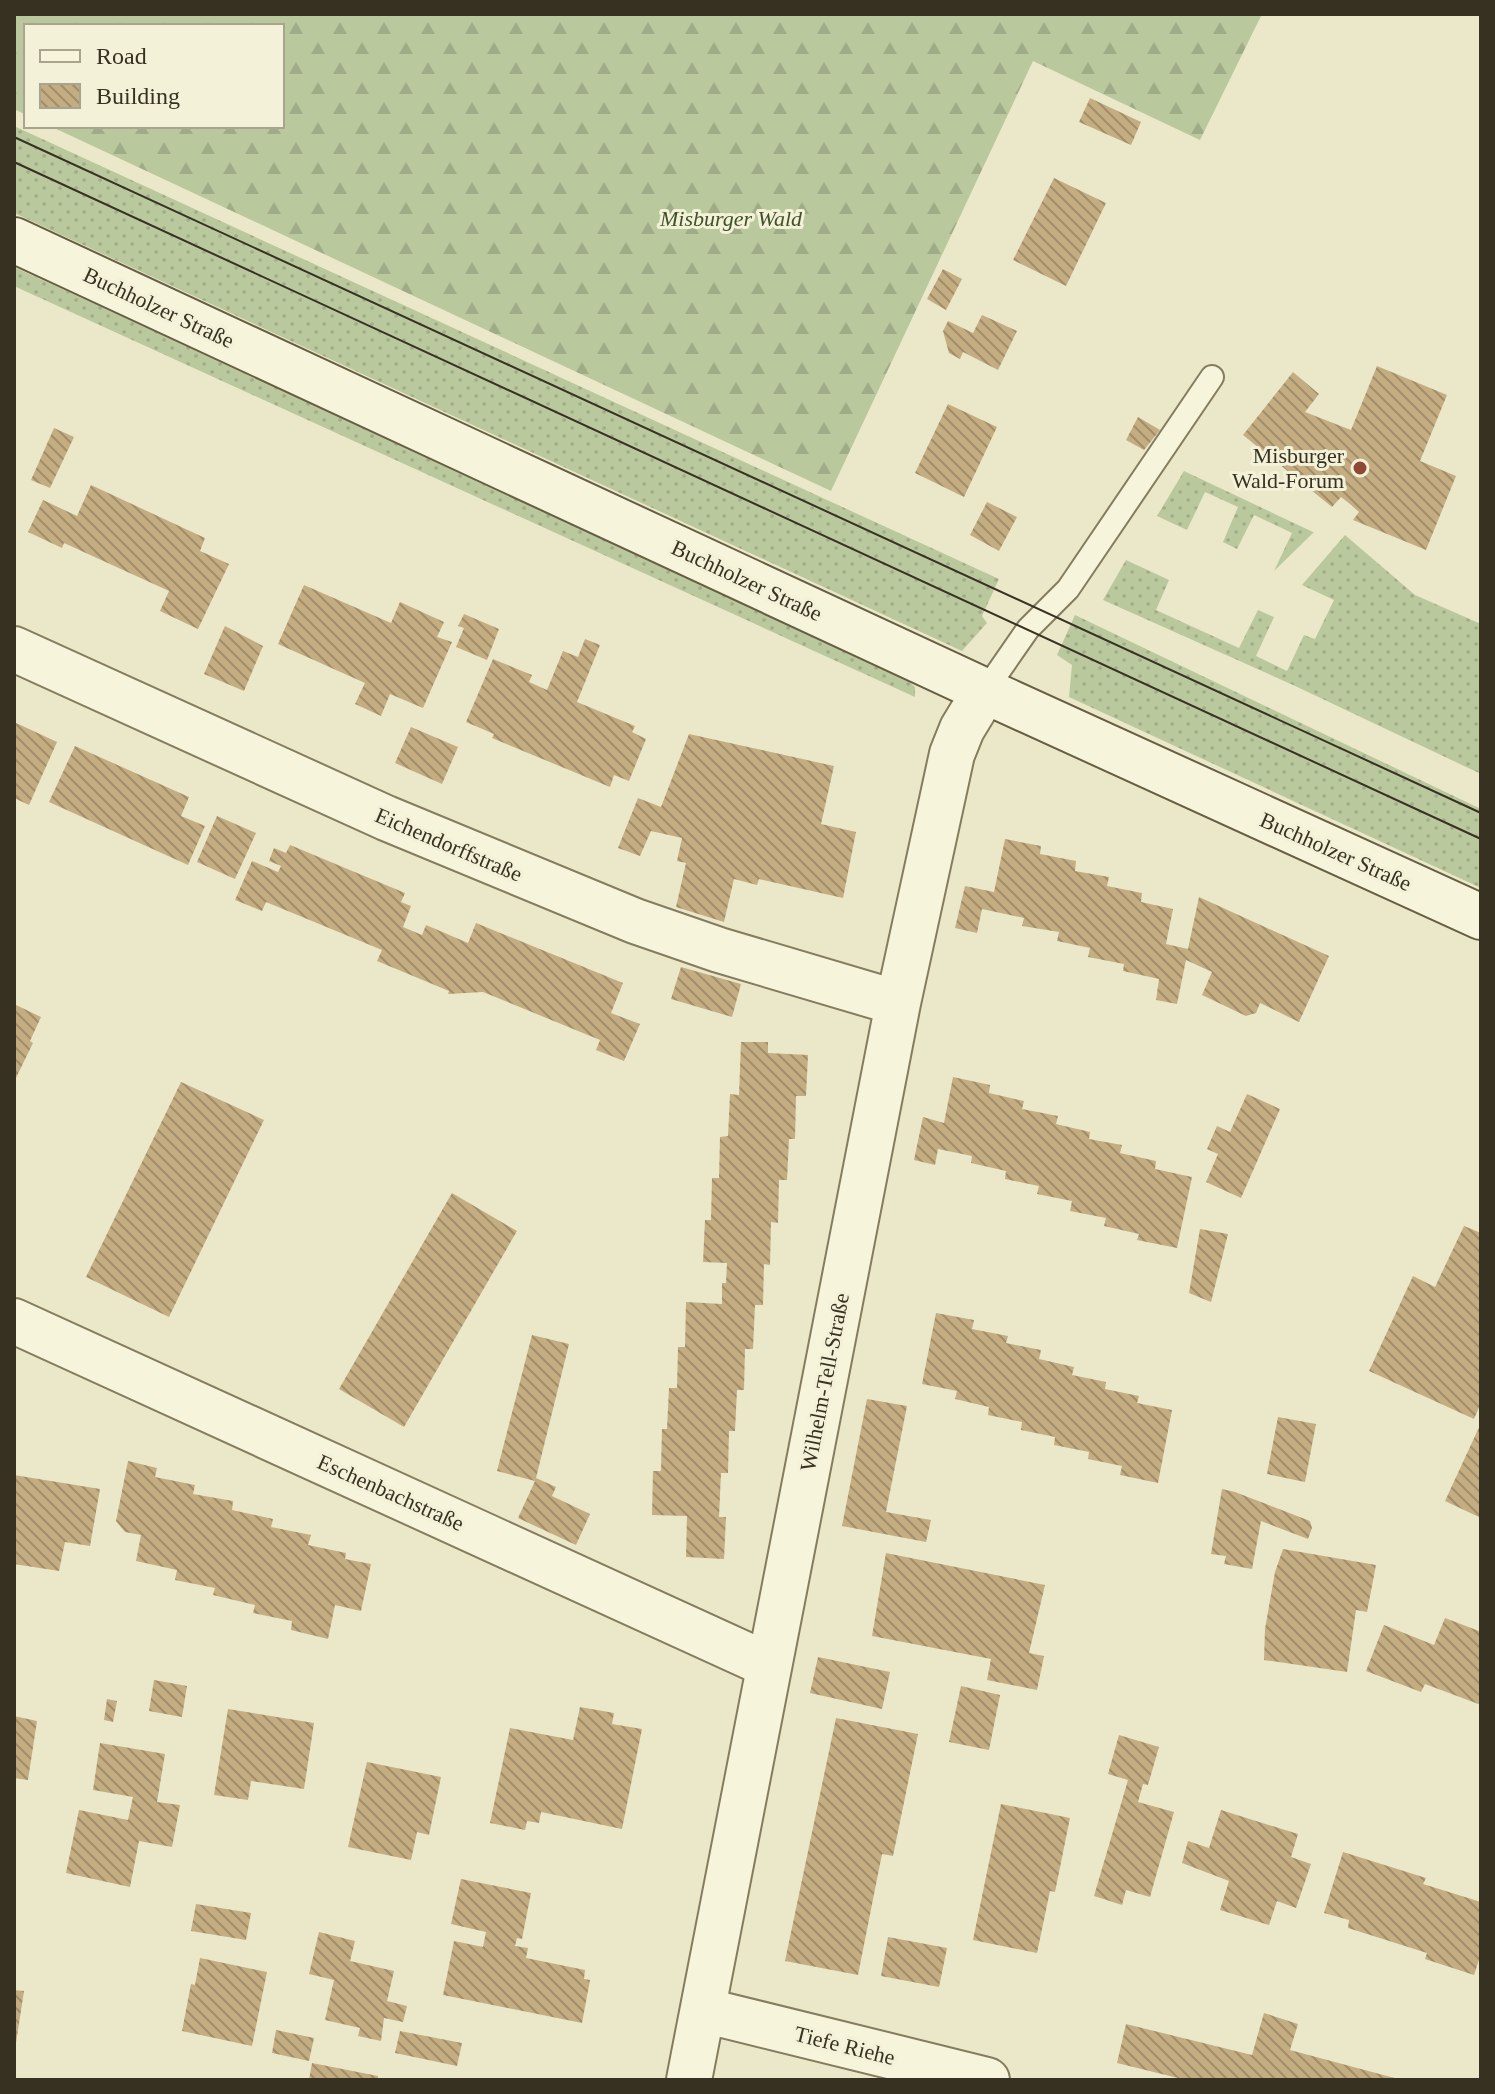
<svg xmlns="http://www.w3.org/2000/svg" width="1495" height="2094" font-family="'Times New Roman',serif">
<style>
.grass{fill:url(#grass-dots)}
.forest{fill:url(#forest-firs)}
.building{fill:url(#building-back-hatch)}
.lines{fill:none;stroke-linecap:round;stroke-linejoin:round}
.service-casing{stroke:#857c5f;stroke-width:26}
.minor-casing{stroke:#857c5f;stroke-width:48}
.secondary-casing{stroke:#675d42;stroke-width:48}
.service{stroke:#f6f4db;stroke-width:22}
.minor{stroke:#f6f4db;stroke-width:44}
.secondary{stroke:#f6f4db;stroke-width:44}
.tram{stroke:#373121;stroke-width:2}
.poi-dot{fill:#8f4835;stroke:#f3f1d8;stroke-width:3}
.labels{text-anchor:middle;stroke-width:6;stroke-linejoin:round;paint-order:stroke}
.park-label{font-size:22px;font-style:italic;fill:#3f522a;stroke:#f3f1d8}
.street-label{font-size:22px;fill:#373121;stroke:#f3f1d8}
.poi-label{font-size:22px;fill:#373121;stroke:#f3f1d8;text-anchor:end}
</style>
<defs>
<pattern id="grass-dots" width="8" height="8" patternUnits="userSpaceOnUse" patternTransform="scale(2)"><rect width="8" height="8" fill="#bac89d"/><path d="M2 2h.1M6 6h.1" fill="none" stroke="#a0ac87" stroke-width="1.8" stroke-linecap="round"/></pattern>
<pattern id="forest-firs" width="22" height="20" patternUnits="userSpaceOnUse" patternTransform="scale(2)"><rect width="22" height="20" fill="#bac89d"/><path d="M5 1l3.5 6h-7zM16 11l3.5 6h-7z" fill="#a0ac87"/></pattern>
<pattern id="building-back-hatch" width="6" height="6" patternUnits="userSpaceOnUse" patternTransform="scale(2)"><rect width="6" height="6" fill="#c5ad82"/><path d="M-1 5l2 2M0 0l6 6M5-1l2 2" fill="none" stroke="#a18d6a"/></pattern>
</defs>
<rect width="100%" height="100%" fill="#ebe8c9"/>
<path class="grass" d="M14,126L999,579L982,616L987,623L962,651L14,213Z
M14,267L896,670L915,687V697L14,286Z
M1184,471L1313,532H1314L1274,571L1292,533L1254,515L1237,549L1223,542L1238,507L1205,492L1187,530L1157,516Z
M1345,535L1415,595L1481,624V774L1293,685L1103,600L1126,560L1169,580L1156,610L1239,648L1258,610L1274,617L1256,656L1287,671L1304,635L1315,639L1334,600L1302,585Z
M1075,615L1481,809V888L1069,697L1072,665L1057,655Z"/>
<path class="forest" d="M14,14H1262L1200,140L1033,61L831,491L50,126H282V26H26V115L14,109Z"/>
<path class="building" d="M1090,98L1141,122L1131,145L1079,122Z
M1054,178L1106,203L1066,286L1013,260Z
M943,269L962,279L946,310L927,299Z
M982,315L1017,331L998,370L963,352L960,359L949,353L943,331L948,321L973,333Z
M1377,366L1447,395L1420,461L1456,476L1426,550L1353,520L1359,512L1350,504L1341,497L1332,507L1243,435L1293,372L1319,394L1305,412L1351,430Z
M948,404L997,427L964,497L915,473Z
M1138,417L1160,430L1144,450L1126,440Z
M54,428L74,437L50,488L31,480Z
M91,485L205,538L200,551L229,564L198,629L160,611L169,591L64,543L62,548L28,532L43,500L77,516Z
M987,502L1017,517L999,551L970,535Z
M304,585L391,623L400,602L444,622L437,637L452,642L423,708L390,694L381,716L355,704L365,683L278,644Z
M464,614L499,629L487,660L456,647L464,628L458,626Z
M225,626L263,646L244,691L204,674Z
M585,639L600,645L577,702L635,726L632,732L646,739L629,781L614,775L610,787L492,738L494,734L466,722L493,659L532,675L529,682L547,690L563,651L578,657Z
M14,722L57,742L29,805L14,798Z
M411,727L458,747L442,784L395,763Z
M689,734L834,766L821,824L856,832L843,898L759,879L757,885L734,879L724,922L676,907L686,863L677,861L682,838L651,831L640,856L618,848L638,798L661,807Z
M75,746L189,797L181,816L205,826L188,865L49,802Z
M217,816L256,833L235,879L197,862Z
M1005,839L1041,846L1040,854L1076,861L1075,871L1109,877L1107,886L1142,893L1141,902L1173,909L1166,944L1188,949L1199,897L1329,956L1299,1022L1260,1003L1256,1013L1246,1016L1202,995L1212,972L1186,960L1177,1004L1156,1000L1159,979L1123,971L1124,964L1088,957L1090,948L1057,941L1059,932L1022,926L1024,918L982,909L977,933L955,928L965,886L994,892Z
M290,845L405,893L401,902L411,906L403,927L422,935L426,925L468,943L476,923L623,983L611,1013L640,1024L624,1061L596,1050L600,1040L483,992L448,994L449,991L377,961L382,950L266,902L262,911L235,900L252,861L278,872L281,866L269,861L274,848L286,853Z
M681,967L741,984L732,1017L671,999Z
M14,1004L41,1017L30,1041L33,1043L14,1082Z
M741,1042H768V1053L808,1055L806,1096H796L795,1139H789L787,1180H779L778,1223L771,1222L770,1265L764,1264L763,1305H755L753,1349H745L744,1390H737L735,1431H729L728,1473H721L719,1517H726L724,1559L686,1557L687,1516L652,1515L653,1471H661L662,1429H667L669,1388H677L678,1347H685L686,1302L722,1304V1283H726L727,1263L703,1262L705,1220H711L712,1178H719L720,1137L728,1136L730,1094L739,1095Z
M953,1077L990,1085L989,1093L1024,1101L1022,1109L1058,1116L1056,1124L1090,1132L1089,1139L1122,1145L1120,1153L1156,1161L1155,1169L1192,1177L1177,1248L1137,1240L1139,1234L1104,1226L1106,1218L1070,1211L1072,1201L1037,1194L1039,1186L1005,1179L1006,1171L971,1163L972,1156L938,1149L935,1165L914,1160L923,1117L944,1123Z
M181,1082L264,1120L169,1317L86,1277Z
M1247,1094L1280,1109L1241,1198L1206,1182L1218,1154L1207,1149L1217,1126L1230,1132Z
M452,1193L517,1231L404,1427L339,1389Z
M1464,1226L1481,1233V1403L1474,1419L1369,1371L1413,1276L1435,1287Z
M1200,1229L1228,1234L1211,1302L1189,1293Z
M936,1313L974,1320L972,1329L1008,1336L1006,1343L1041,1350L1039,1359L1074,1367L1072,1375L1106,1382L1105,1389L1139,1396L1137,1403L1172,1410L1158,1483L1120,1475L1122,1466L1088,1459L1089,1452L1054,1445L1055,1437L1021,1430L1022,1422L988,1415L989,1407L955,1399L957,1391L922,1384Z
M532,1335L569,1344L536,1478L556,1487L552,1496L590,1514L576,1545L518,1518L535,1481L497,1471Z
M867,1399L907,1406L886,1512L931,1520L926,1542L842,1526Z
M1278,1417L1316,1424L1305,1482L1267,1474Z
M1481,1423V1518L1445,1501Z
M128,1461L157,1468L155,1477L195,1485L193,1494L233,1501L232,1510L273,1519L271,1527L311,1535L308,1545L346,1553L345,1559L371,1564L361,1611L335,1605L328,1639L291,1630L292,1621L253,1613L255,1605L213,1595L215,1588L175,1580L177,1570L136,1561L141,1535L125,1532L116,1521Z
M14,1475L100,1489L90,1546L65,1542L59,1571L14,1564Z
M1222,1489L1235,1492L1310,1521L1312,1528L1308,1539L1261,1521L1252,1569L1224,1564L1226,1556L1211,1554Z
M1283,1549L1376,1565L1367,1612L1356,1610L1347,1672L1264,1660L1265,1629L1275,1572Z
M886,1553L1045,1585L1029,1653L1044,1656L1037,1690L987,1680L991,1659L872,1636Z
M1445,1618L1479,1631L1481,1628V1705L1425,1684L1421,1692L1366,1671L1384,1625L1434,1645Z
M818,1657L890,1672L882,1709L810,1693Z
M154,1680L187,1686L182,1717L149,1711Z
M961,1686L1000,1695L989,1750L949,1742Z
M107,1699L117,1701L113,1722L104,1720Z
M580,1707L614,1713L612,1724L642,1729L622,1829L541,1812L539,1823L527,1821L525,1830L490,1823L510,1728L573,1740Z
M228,1709L314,1723L304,1789L251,1781L248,1800L214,1795Z
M14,1716L37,1721L28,1780L14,1778Z
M836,1718L918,1734L893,1856L882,1854L858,1975L785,1961Z
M1119,1735L1159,1747L1148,1785L1143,1784L1138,1802L1174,1812L1150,1897L1126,1890L1122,1905L1094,1896L1128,1780L1108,1774Z
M100,1743L165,1754L157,1802L180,1805L172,1847L139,1841L130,1887L66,1873L79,1810L128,1820L133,1797L93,1790Z
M367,1762L441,1777L429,1835L417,1832L411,1860L348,1847Z
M1001,1804L1070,1818L1055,1892L1050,1891L1037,1953L973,1940Z
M1221,1810L1298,1834L1291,1857L1311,1864L1296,1908L1277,1901L1269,1925L1220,1910L1229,1881L1182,1863L1188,1841L1209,1848Z
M1343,1852L1426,1878L1423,1884L1481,1902V1954L1474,1975L1425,1959L1427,1953L1348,1928L1349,1920L1324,1913Z
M461,1879L531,1893L522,1939L517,1938L515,1946L528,1948L526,1958L585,1970L584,1979L590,1980L582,2023L443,1995L454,1941L483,1947L486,1932L451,1924Z
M196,1904L251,1913L246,1940L191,1931Z
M319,1932L355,1941L350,1961L394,1971L387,2001L407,2006L403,2022L384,2018L381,2041L358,2036L360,2028L325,2020L334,1980L309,1974Z
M888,1937L947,1948L939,1987L881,1976Z
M200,1958L267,1972L252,2046L182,2031L191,1984L195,1985Z
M14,1990L24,1991L16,2043L14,2042Z
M1264,2013L1298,2024L1290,2050L1402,2080H1186L1117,2063L1126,2024L1252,2055Z
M276,2030L314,2038L309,2061L272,2053Z
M400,2031L462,2043L457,2066L395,2053Z
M312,2063L378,2076V2080H309Z"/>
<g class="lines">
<g class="service-casing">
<path id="service" d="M985,691L1028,629L1068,589L1212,377"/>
</g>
<g class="minor-casing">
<path id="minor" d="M14,649L386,818L635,921L719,950L898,1003
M14,1321L768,1665
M703,2010L987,2080
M689,2080L898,1003L952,754L962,729L985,691"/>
</g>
<g class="secondary-casing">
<path id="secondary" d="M14,240L985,691L1481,917"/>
</g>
<use href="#service" class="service"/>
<use href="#minor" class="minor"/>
<use href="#secondary" class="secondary"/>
<path class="tram" d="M14,137L1481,813
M14,162L1481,839"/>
</g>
<circle class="poi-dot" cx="1360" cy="468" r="8"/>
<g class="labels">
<g class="park-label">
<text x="731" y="226">Misburger Wald</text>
</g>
<g class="street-label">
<text transform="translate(159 307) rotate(25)" y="8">Buchholzer Straße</text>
<text transform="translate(747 580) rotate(25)" y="8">Buchholzer Straße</text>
<text transform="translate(449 844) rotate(23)" y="8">Eichendorffstraße</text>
<text transform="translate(1336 851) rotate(24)" y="8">Buchholzer Straße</text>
<text transform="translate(824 1382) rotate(-79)" y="8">Wilhelm-Tell-Straße</text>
<text transform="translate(391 1492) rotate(24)" y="8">Eschenbachstraße</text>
<text transform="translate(845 2045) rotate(14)" y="8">Tiefe Riehe</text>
</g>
<g class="poi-label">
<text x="1344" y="463">Misburger<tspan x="1344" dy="25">Wald-Forum</tspan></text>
</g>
</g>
<rect width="1495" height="2094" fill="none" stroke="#373121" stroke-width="32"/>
<rect x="24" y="24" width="260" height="104" fill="#f3f1d8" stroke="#a8a48f" stroke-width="2"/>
<rect x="40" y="50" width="40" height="12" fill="#f6f4db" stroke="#a8a48f" stroke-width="2"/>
<text x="96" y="64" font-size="24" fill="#373121">Road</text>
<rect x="40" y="84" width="40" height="24" fill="url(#building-back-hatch)" stroke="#a8a48f" stroke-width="2"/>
<text x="96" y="104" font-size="24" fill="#373121">Building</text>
</svg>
